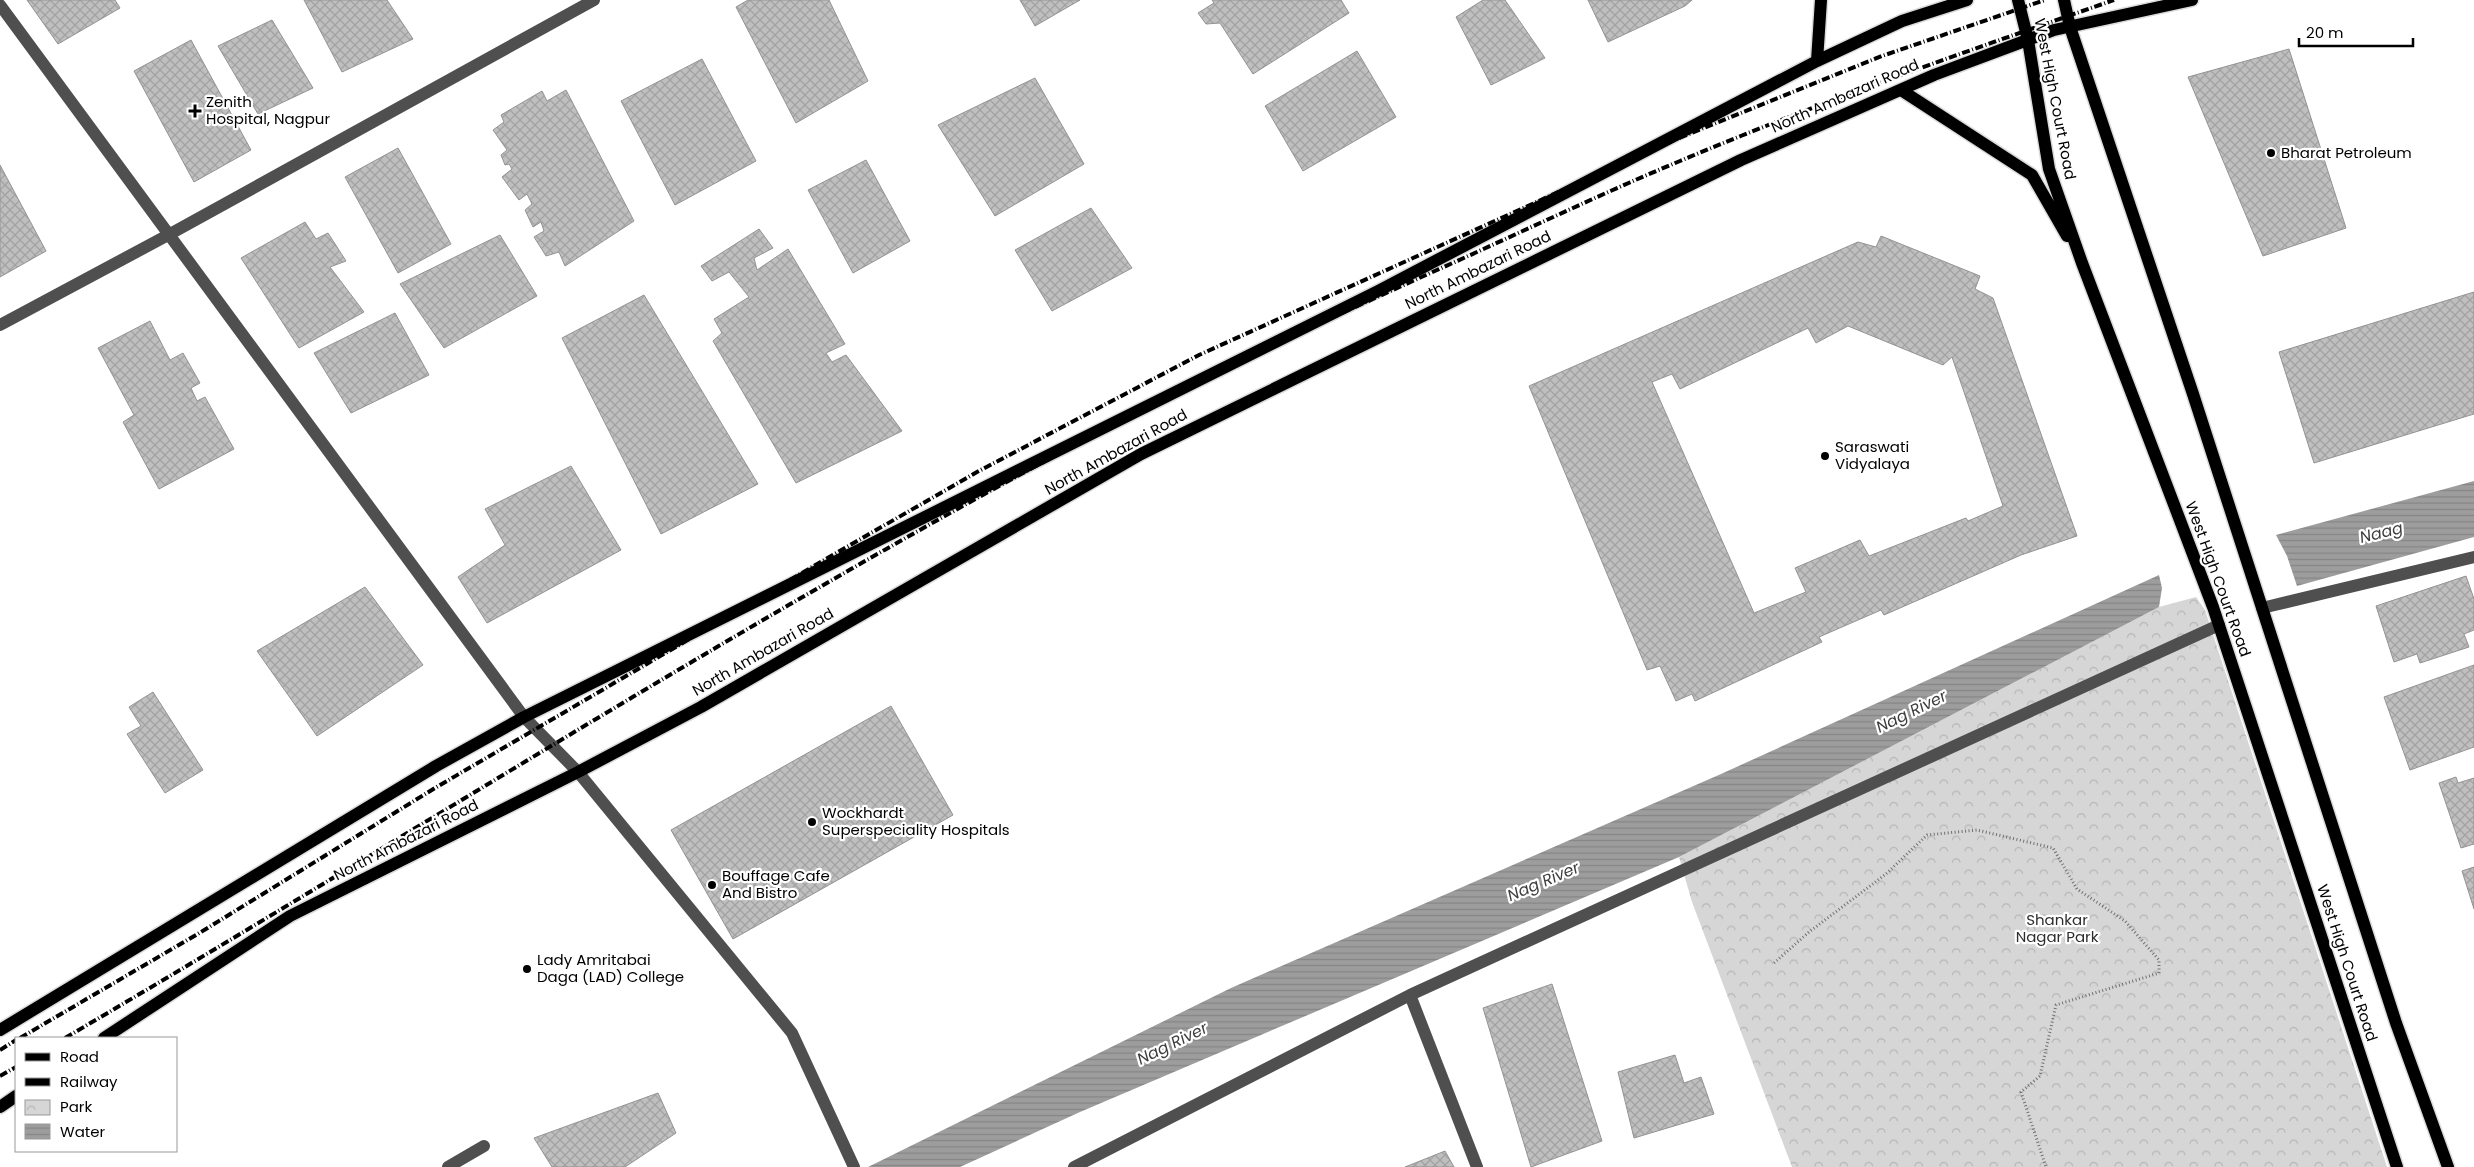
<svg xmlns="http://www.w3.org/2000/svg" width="2474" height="1167" font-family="Poppins,sans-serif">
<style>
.park{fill:url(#park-crowns)}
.water{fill:url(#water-rules)}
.building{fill:url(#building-cross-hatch);stroke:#939393;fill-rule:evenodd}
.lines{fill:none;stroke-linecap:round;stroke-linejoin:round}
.major-casing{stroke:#dbdbdb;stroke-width:15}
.path{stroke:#717171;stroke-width:3;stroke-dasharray:1 2.5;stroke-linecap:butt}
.minor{stroke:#4f4f4f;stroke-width:12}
.major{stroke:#000;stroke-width:12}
.rail{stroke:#000;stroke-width:4;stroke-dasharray:8 2.5 1 2.5;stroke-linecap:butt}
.poi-dot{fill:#000;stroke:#fff;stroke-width:2}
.labels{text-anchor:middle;stroke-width:4.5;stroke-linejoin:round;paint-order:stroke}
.street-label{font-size:15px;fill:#000;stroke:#fff}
.poi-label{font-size:15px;fill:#000;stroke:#fff;text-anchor:start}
.park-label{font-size:15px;fill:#2d2d2d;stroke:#fff}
.water-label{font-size:16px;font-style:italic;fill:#3e3e3e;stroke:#fff}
</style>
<defs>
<pattern id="park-crowns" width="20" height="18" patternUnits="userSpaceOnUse" patternTransform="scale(1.25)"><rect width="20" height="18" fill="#d6d6d6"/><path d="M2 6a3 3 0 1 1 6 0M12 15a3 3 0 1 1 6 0" fill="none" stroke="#b6b6b6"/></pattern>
<pattern id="water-rules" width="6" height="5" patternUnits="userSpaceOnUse" patternTransform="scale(1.25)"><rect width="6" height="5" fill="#9d9d9d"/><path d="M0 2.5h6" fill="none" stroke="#858585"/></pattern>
<pattern id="building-cross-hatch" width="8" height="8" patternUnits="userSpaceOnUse" patternTransform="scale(1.25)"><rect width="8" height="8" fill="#bfbfbf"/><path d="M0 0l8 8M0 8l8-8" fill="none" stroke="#a2a2a2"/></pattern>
</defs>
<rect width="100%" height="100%" fill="#fff"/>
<path class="park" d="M2196,597L2205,610L2387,1167H1792L1692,902L1679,857L2159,607Z"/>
<path class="water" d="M2474,481V537L2297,586L2287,556L2276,535Z
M2159,575L2162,588L2159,607L1679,857L1080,1112L960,1167H868L1231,988L1721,774Z"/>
<path class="building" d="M27,0H115L120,8L58,44Z
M304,0H387L413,39L342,72Z
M748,0H829L868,81L796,123L736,7Z
M1020,0H1080L1035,26Z
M1212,0H1341L1349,13L1253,74L1220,23L1206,24L1198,13L1214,3Z
M1483,0H1505L1545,58L1491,85L1456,17Z
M1588,0H1692L1685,6L1608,42Z
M272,20L313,88L258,114L218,46Z
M191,40L251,150L194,182L134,71Z
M2289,49L2346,228L2263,256L2188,77Z
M1357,51L1396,117L1303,171L1265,106Z
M702,59L756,161L675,205L621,101Z
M1035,78L1084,164L995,216L938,125Z
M566,90L634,221L565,266L559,252L546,256L534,237L544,231L541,222L533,227L525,210L532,204L527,194L519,200L502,177L512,169L509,164L505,165L501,155L507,150L493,130L504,122L501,115L542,91L547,101Z
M398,148L451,244L398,273L345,177Z
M866,160L910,241L853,273L808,190Z
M0,165L46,251L0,277Z
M1091,208L1132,268L1052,311L1015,250Z
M305,222L316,239L328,233L346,261L330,267L364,312L299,348L241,258Z
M759,229L773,248L754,258L757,270L788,249L845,344L826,353L832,362L846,355L902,431L796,483L713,341L722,333L714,319L749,297L729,272L712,281L701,266Z
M500,235L537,296L444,348L400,284Z
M1881,236L1980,276L1975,289L1993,298L2077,536L2021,555L1884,615L1881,610L1819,637L1822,642L1695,701L1692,694L1676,701L1660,666L1647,670L1529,386L1858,242L1876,247ZM1848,326L1943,365L1952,357L2003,506L1968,521L1966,518L1869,556L1860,540L1795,568L1806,592L1754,613L1652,382L1672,374L1680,389L1808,328L1816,343Z
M2474,292V414L2314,463L2279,352Z
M644,295L758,484L661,534L562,338Z
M395,313L429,375L351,413L314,353Z
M150,321L170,360L183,353L200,383L191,388L197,401L205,397L234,449L159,489L123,422L134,415L98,348Z
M571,466L621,550L487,623L458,577L505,545L485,509Z
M2466,576L2474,599V630L2464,634L2469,647L2420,663L2417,654L2394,662L2376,606Z
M365,587L423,665L317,736L257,651Z
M2474,665V747L2410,770L2384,697Z
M153,692L203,770L165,793L127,734L141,726L129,707Z
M891,706L953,815L733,939L671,830Z
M2456,777L2458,783L2474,778V844L2461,848L2439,783Z
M2474,867V909L2462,871Z
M1552,984L1602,1141L1531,1167L1483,1008Z
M1675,1055L1684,1083L1701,1077L1714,1114L1634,1138L1618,1072Z
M658,1093L676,1133L625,1167H552L534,1138Z
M1445,1151L1454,1167H1405Z"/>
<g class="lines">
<g class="major-casing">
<path id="major" d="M2018,0L2028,40L2049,169L2082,263L2213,607L2397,1167
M2064,0L2070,27L2193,394L2396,1023L2448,1167
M1817,61L1821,0
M1901,90L2032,175L2067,236
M0,1030L436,766L524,717L1378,291L1817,61L1902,21L1967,0
M104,1038L290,916L578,772L701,707L1141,454L1741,160L1934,75L2054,30L2192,0
M0,1107L16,1096"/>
</g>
<path class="path" d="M1774,963L1809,932L1886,874L1927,835L1977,830L2053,848L2077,889L2125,921L2159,960V973L2056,1005L2040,1076L2021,1092L2046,1167"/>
<path class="minor" d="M0,5L524,717L578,772L792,1033L854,1167
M0,325L170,234L594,0
M2262,608L2474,557
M1410,995L1477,1167
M448,1167L484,1146
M1074,1167L1410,995L2219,625"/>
<use href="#major" class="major"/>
<path class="rail" d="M20,1038L201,932L435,788L819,563L977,472L1199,355L1669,142L1882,56L2045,0
M65,1038C444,816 813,575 1206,377C1282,339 1360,305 1437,270C1518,234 1598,195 1680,161C1822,101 1968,51 2114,0
M0,1050L16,1040
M0,1076L16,1067"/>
</g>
<g class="poi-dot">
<path d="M192.5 103.5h5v5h5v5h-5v5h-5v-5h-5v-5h5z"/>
<circle cx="2271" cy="153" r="5"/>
<circle cx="1825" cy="456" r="5"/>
<circle cx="812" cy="822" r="5"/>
<circle cx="712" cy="885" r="5"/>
<circle cx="527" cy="969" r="5"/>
</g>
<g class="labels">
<g class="street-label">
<text transform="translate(1845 96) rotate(-24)" y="5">North Ambazari Road</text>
<text transform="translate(2055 99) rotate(79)" y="5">West High Court Road</text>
<text transform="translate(1478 270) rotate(-26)" y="5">North Ambazari Road</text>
<text transform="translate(1116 452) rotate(-29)" y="5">North Ambazari Road</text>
<text transform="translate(2218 579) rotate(70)" y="5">West High Court Road</text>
<text transform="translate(763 652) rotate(-30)" y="5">North Ambazari Road</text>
<text transform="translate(406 840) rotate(-27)" y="5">North Ambazari Road</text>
<text transform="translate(2347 963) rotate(72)" y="5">West High Court Road</text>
</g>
<g class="poi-label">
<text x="206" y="107">Zenith<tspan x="206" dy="17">Hospital, Nagpur</tspan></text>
<text x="2281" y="158">Bharat Petroleum</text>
<text x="1835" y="452">Saraswati<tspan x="1835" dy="17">Vidyalaya</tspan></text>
<text x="822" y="818">Wockhardt<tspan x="822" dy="17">Superspeciality Hospitals</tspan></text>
<text x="722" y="881">Bouffage Cafe<tspan x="722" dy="17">And Bistro</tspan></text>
<text x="537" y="965">Lady Amritabai<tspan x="537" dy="17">Daga (LAD) College</tspan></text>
</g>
<g class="park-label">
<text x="2057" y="925">Shankar<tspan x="2057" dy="17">Nagar Park</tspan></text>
</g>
<g class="water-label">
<text transform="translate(2381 532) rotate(-14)" y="6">Naag</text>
<text transform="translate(1911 711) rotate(-26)" y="6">Nag River</text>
<text transform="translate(1543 881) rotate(-23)" y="6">Nag River</text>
<text transform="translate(1172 1043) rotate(-26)" y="6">Nag River</text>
</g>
</g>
<rect x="15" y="1037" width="162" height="115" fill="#ffffff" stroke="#999999"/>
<rect x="25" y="1053" width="25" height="8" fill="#000000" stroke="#999999"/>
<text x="60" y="1062" font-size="15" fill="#000000">Road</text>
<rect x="25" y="1078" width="25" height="8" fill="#000000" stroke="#999999"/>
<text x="60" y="1087" font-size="15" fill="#000000">Railway</text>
<rect x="25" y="1100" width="25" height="15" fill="url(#park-crowns)" stroke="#999999"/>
<text x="60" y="1112" font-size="15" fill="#000000">Park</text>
<rect x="25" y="1124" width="25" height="15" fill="url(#water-rules)" stroke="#999999"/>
<text x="60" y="1137" font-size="15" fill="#000000">Water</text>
<path d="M2299 38v8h114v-8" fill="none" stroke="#000000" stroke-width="2.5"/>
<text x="2306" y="38" font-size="15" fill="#000000" stroke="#ffffff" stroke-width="4" paint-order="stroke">20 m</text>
</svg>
